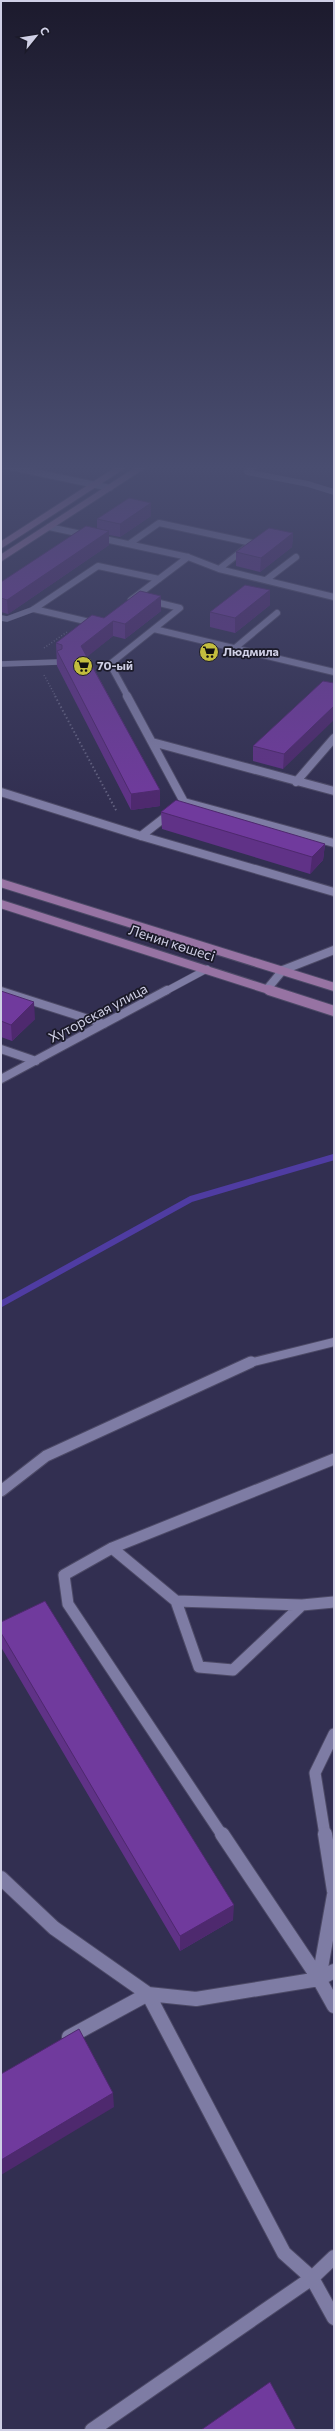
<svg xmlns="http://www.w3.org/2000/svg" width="335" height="2431" font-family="Commissioner,sans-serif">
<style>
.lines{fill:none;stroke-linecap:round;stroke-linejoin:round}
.stream{stroke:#4f3ca2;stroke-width:6}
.service-far4-casing{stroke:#4d4a67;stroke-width:6}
.service-far3-casing{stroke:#4d4a67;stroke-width:8}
.service-far2-casing{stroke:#4d4a67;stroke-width:10}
.service-far1-casing{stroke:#4d4a67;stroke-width:13}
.service-casing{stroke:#4d4a67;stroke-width:16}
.minor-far1-casing{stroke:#4d4a67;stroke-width:8}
.minor-casing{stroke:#4d4a67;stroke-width:10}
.tertiary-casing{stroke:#4d4a67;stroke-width:10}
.secondary-far2-casing{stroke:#4d4a67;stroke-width:8}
.secondary-far1-casing{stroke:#4d4a67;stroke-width:10}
.secondary-casing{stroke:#4d4a67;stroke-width:12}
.path-far1{stroke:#62607f;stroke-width:1.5;stroke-dasharray:1 2;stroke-linecap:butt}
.path{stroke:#62607f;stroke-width:2;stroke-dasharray:1.5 2.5;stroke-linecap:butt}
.service-far4{stroke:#7e7ca4;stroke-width:5.5}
.service-far3{stroke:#7e7ca4;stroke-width:7}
.service-far2{stroke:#7e7ca4;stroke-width:8}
.service-far1{stroke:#7e7ca4;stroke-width:11}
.service{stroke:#7e7ca4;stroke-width:14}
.minor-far1{stroke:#7e7ca4;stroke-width:6}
.minor{stroke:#7e7ca4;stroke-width:8}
.tertiary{stroke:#7e7ca4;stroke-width:8}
.secondary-far2{stroke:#9773a3;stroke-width:6}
.secondary-far1{stroke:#9773a3;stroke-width:8}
.secondary{stroke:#9773a3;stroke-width:10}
.wall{fill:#603287}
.shaded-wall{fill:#4e296e}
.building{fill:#703a9d;stroke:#4e296e}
.labels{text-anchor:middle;stroke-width:3.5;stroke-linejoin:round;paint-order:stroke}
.far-poi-label{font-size:12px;font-weight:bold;fill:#cfcfe5;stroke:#1b1a29;text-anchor:start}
.street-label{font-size:14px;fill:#cfcfe5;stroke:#1b1a29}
</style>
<rect width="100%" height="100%" fill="#322f51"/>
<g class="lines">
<path class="stream" d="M1,1304L191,1199L334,1157"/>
<g class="service-far4-casing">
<path id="service-far4" d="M258,464L247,472L308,484L334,492
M1,618L7,619L34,609
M1,664L59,662"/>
</g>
<g class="service-far3-casing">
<path id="service-far3" d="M166,991L207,969"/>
</g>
<g class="service-far2-casing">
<path id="service-far2" d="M1,991L104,1024
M1,1049L36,1061
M1,1079L167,990
M249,1363L334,1342"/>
</g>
<g class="service-far1-casing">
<path id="service-far1" d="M1,1491L46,1456L251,1362
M112,1548L176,1601L302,1605L334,1602
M176,1601L199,1667L233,1670L302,1605
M222,1835L68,1604L64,1575L112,1548L334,1459
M325,1835L315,1773L334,1734"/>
</g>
<g class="service-casing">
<path id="service" d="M222,1834L319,1979L334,2006
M325,1834L334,1891
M1,1878L54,1928L148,1994L196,1999L319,1979L334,1971
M319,1979L334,1895
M69,2037L148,1994L284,2253L312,2278L334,2318
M92,2430L312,2278L334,2257"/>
</g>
<g class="minor-far1-casing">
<path id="minor-far1" d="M1,465L110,488
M49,527L188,557L219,569L334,597
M129,544L159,523L252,543L219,569
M266,580L296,557
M131,600L188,557
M34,609L98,624
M34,609L98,566L159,579
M154,629L334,672
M235,648L277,613
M128,697L110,664L180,608L147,600"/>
</g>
<g class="minor-casing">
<path id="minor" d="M127,696L184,802L334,843
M152,742L334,791
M296,782L334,738
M1,792L141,836L334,892
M141,836L173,811
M283,970L334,950"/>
</g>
<g class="tertiary-casing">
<path id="tertiary" d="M268,988L283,970"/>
</g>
<g class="secondary-far2-casing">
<path id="secondary-far2" d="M1,545L126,464
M1,558L146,464"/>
</g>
<g class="secondary-far1-casing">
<path id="secondary-far1" d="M1,883L334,987
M1,904L272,991"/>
</g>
<g class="secondary-casing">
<path id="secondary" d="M269,990L334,1011"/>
</g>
<path class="path-far1" d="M44,648L67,632
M44,675L56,697"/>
<path class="path" d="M55,696L117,812"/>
<use href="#service-far4" class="service-far4"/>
<use href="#service-far3" class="service-far3"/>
<use href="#service-far2" class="service-far2"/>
<use href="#service-far1" class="service-far1"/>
<use href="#service" class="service"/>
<use href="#minor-far1" class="minor-far1"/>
<use href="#minor" class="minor"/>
<use href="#tertiary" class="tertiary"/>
<use href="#secondary-far2" class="secondary-far2"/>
<use href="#secondary-far1" class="secondary-far1"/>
<use href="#secondary" class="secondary"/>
</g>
<path class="wall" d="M151,516L120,537L109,535V545L8,614L1,612V582L97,529V519Z
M293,533L292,547L260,572L236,566V552Z
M270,605L235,633L210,627V612Z
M161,611L125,639L113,636L87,656L160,790V806L131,810L57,666L56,643L104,618Z
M334,683L283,769L253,761V746Z
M161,812L325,844L323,860L310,874L162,829Z
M1,991L35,1019L12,1041L1,1037Z
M1,1622L233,1920L180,1951L1,1647Z"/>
<path class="shaded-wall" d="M151,503V516L120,537V524Z
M109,531V545L8,614L7,600Z
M293,533L292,547L260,572L261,558Z
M270,590V605L235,633V618Z
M161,596V611L125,639V624Z
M113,621V636L82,661L81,646Z
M334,706V720L283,769L284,754Z
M160,790V806L131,810V794Z
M325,844L323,860L310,874L312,857Z
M34,1002L35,1019L12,1041L11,1025Z
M234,1905L233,1920L180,1951V1936Z
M113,2093L114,2107L1,2175V2160Z"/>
<path class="building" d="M129,498L151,503L120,524L97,519Z
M86,526L109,531L7,600L1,598V582Z
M269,528L293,533L261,558L236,552Z
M245,585L270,590L235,618L210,612Z
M140,591L161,596L125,624L113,621L81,646L160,790L131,794L57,651L62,649V645L56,643L92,615L104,618Z
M323,681L334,683V706L284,754L253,746Z
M176,800L325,844L312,857L161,812Z
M1,991L34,1002L11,1025L1,1021Z
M45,1601L234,1905L180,1936L1,1633V1622Z
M79,2029L113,2093L1,2160V2074Z
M270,2382L296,2430H201Z"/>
<linearGradient id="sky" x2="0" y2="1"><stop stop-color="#1c1a2d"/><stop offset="0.58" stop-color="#494d70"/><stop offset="1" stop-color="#494d70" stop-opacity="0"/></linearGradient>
<rect width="335" height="805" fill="url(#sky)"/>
<defs>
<g id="supermarket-disc" transform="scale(1)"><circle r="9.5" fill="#c3bd3e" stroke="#1b1a29"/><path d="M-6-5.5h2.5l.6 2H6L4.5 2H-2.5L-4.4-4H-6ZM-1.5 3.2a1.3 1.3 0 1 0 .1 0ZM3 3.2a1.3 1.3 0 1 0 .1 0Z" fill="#111"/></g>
</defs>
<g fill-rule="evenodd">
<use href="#supermarket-disc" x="209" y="652"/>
<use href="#supermarket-disc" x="83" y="666"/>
</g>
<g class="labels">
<g class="far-poi-label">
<text x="223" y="656">Людмила</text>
<text x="97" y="670">70-ый</text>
</g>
<g class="street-label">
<text transform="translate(172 943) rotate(18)" y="5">Ленин көшесі</text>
<text transform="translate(98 1013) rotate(-28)" y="5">Хуторская улица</text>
</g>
</g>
<rect width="335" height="2431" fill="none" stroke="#cfcfe5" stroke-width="4"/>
<g transform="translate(36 36) rotate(60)" stroke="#1b1a29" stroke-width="3" paint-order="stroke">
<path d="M0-3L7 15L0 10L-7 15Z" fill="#cfcfe5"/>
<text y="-6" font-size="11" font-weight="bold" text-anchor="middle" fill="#cfcfe5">С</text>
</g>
</svg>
